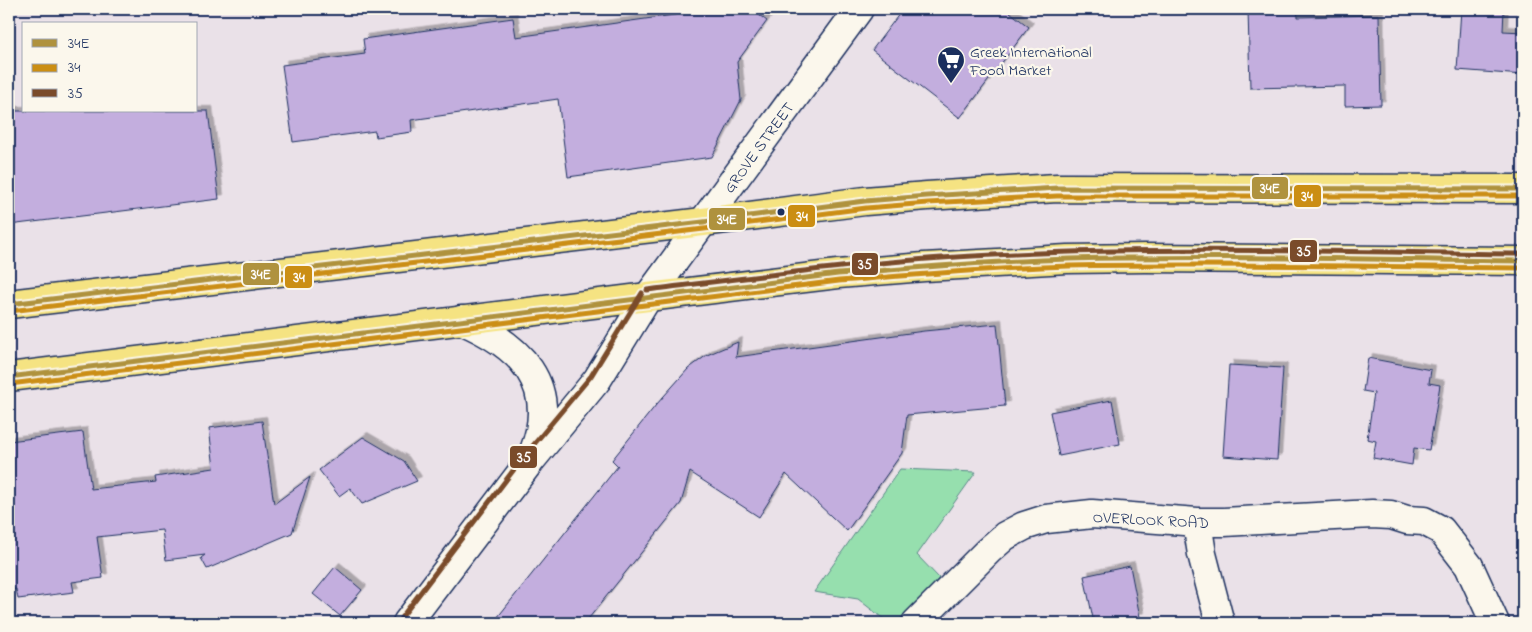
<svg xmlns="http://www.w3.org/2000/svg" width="1532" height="632" font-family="'Indie Flower',sans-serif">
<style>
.green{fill:#96dfae;stroke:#588786}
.building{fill:#c3aede;stroke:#1b2f5e;filter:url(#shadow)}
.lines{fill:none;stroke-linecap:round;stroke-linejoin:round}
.street-casing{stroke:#1b2f5e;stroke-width:31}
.secondary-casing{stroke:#1b2f5e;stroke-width:31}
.primary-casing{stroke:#1b2f5e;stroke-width:31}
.street{stroke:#fbf7ec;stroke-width:28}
.secondary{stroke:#fbf7ec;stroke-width:28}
.primary{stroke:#f5e382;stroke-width:28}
.bus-1-casing{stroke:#fbf7ec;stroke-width:9}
.bus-2-casing{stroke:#fbf7ec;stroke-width:9}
.bus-3-casing{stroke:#fbf7ec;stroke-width:9}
.bus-1{stroke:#af923e;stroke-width:5}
.bus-2{stroke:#cb8e13;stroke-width:5}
.bus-3{stroke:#7a4b2a;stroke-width:5}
.bus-dot{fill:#1b2f5e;stroke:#fbf7ec;stroke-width:2}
.labels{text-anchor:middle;stroke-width:4.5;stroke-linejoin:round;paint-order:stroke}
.poi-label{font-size:16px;fill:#1b2f5e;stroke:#fbf7ec;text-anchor:start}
.street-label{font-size:16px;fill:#1b2f5e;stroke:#fbf7ec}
.line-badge{stroke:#fbf7ec;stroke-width:2}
.badge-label{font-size:14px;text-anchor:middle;font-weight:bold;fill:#fff}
</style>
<defs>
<filter id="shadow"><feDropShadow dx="4.5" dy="-4.5" stdDeviation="0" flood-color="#0004"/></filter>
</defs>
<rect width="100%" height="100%" fill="#eae1e8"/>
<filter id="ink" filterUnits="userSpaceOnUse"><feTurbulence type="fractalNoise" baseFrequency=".02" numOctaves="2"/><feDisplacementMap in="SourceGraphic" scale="10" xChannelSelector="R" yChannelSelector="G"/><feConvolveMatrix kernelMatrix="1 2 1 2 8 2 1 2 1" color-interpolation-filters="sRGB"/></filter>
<g filter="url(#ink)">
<path class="green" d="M900,469L976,472L917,555L939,578L902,623H889L858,599L814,592Z"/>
<path class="building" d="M717,9H751L767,21L737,62L741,100L712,157L568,177L558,99L411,120L412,132L376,137L375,131L293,142L282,65L365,54L363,39L513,18L516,37Z
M903,9H1006L1029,27L960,118L872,50Z
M1248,9H1297L1298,17L1379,15L1381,105L1345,106V86L1250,88Z
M1461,9H1504L1503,31L1523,32V75L1457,70Z
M9,111H208L219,199L9,225Z
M997,324L1005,406L907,415L902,453L847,531L786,474L759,517L690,472L681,503L585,623H493L618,466L612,460L656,405L688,369L707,355L738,342L736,357L924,331Z
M1368,358L1431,370L1429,383L1440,385L1429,450L1414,448L1412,465L1373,458L1376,441L1367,439L1374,393L1363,391Z
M1229,365L1283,368L1277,460L1223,456Z
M1112,400L1120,444L1059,456L1050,412Z
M262,421L274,504L310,477L292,533L207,569L201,558L205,555L166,560L162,530L97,537L103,578L72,582L74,592L18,599L16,589L9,590V441L83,432L91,489L156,482L155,477L214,468L209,428Z
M363,437L404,461L417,481L362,504L350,488L339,496L319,470Z
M1130,566L1140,617L1108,623H1094L1084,576Z
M335,567L362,590L340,616L313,594Z"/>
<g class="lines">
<g class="street-casing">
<path id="street" d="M1197,522L1202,554L1220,623
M916,623L988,551L1005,536L1024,526L1046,519L1092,514L1197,522H1224L1372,514L1391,515L1407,520L1424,521L1441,530L1469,566L1495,623"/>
</g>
<g class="secondary-casing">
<path id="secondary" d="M461,320C520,345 560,384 534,451
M407,623L531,460L597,380L648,297L859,9"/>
</g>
<g class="primary-casing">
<path id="primary" d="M9,304L703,222L865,201L927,196L1057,188L1523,189
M9,377L648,297L838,274L924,267L1067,259L1145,258L1523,261"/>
</g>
<use href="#street" class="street"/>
<use href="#secondary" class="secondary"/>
<use href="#primary" class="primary"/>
<g class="bus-1-casing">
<path id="bus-1" d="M9,304L703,222L865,201L927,196L1057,188L1523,189
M9,377L838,274C915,268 992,261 1069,259C1220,255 1372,260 1523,261"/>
</g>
<g class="bus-2-casing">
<path id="bus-2" d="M10,311L704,229L866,208L928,203L1057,196H1523
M10,384L839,281C915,275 992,268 1069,266C1220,263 1372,267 1523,268"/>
</g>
<g class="bus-3-casing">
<path id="bus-3" d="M647,290C762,276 878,260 994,255C1170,246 1347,252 1523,254
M401,618L525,455L591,376L642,293"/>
</g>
<use href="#bus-1" class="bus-1"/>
<use href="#bus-2" class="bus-2"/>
<use href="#bus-3" class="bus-3"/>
</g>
</g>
<defs>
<g id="supermarket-pin" transform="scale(1.4375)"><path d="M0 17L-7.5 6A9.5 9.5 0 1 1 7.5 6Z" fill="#1b2f5e" stroke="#fbf7ec"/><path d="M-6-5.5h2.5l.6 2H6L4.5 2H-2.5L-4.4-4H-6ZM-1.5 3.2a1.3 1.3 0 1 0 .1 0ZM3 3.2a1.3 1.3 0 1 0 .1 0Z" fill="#fff"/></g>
</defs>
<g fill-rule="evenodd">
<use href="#supermarket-pin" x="951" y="60"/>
</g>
<circle class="bus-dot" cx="781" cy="212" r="4.5"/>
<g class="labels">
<g class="poi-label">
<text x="970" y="57">Greek International<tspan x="970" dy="18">Food Market</tspan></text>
</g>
<g class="street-label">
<text transform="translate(758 147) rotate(-54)" y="6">GROVE STREET</text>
<text transform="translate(1151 519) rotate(3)" y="6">OVERLOOK ROAD</text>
</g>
</g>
<g class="line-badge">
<rect x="1251" y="176" width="38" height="24" rx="5" fill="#af923e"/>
<rect x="1293" y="184" width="29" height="24" rx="5" fill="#cb8e13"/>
<rect x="787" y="204" width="29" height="24" rx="5" fill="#cb8e13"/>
<rect x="708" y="207" width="38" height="24" rx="5" fill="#af923e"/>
<rect x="1289" y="239" width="29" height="24" rx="5" fill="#7a4b2a"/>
<rect x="851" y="252" width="28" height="24" rx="5" fill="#7a4b2a"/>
<rect x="242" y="262" width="38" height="24" rx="5" fill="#af923e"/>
<rect x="284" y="265" width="29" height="24" rx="5" fill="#cb8e13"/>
<rect x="509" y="445" width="29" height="24" rx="5" fill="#7a4b2a"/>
</g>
<g class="badge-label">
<text x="1270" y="193">34E</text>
<text x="1307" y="201">34</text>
<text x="802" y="221">34</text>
<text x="727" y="224">34E</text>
<text x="1304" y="256">35</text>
<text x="865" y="269">35</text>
<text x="261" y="279">34E</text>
<text x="299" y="282">34</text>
<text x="524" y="462">35</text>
</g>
<rect width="1532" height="632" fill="none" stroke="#fbf7ec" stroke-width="30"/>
<rect x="15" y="15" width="1502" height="602" fill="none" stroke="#1b2f5e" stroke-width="2" filter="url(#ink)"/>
<rect x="22" y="22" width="175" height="90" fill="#fbf7ec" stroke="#a1a7b3"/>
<rect x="32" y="39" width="25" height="8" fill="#af923e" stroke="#a1a7b3"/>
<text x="68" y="48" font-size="15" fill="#1b2f5e">34E</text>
<rect x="32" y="64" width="25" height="8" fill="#cb8e13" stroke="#a1a7b3"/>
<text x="68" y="72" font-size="15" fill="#1b2f5e">34</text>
<rect x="32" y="89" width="25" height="8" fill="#7a4b2a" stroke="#a1a7b3"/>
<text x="68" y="98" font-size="15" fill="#1b2f5e">35</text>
</svg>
